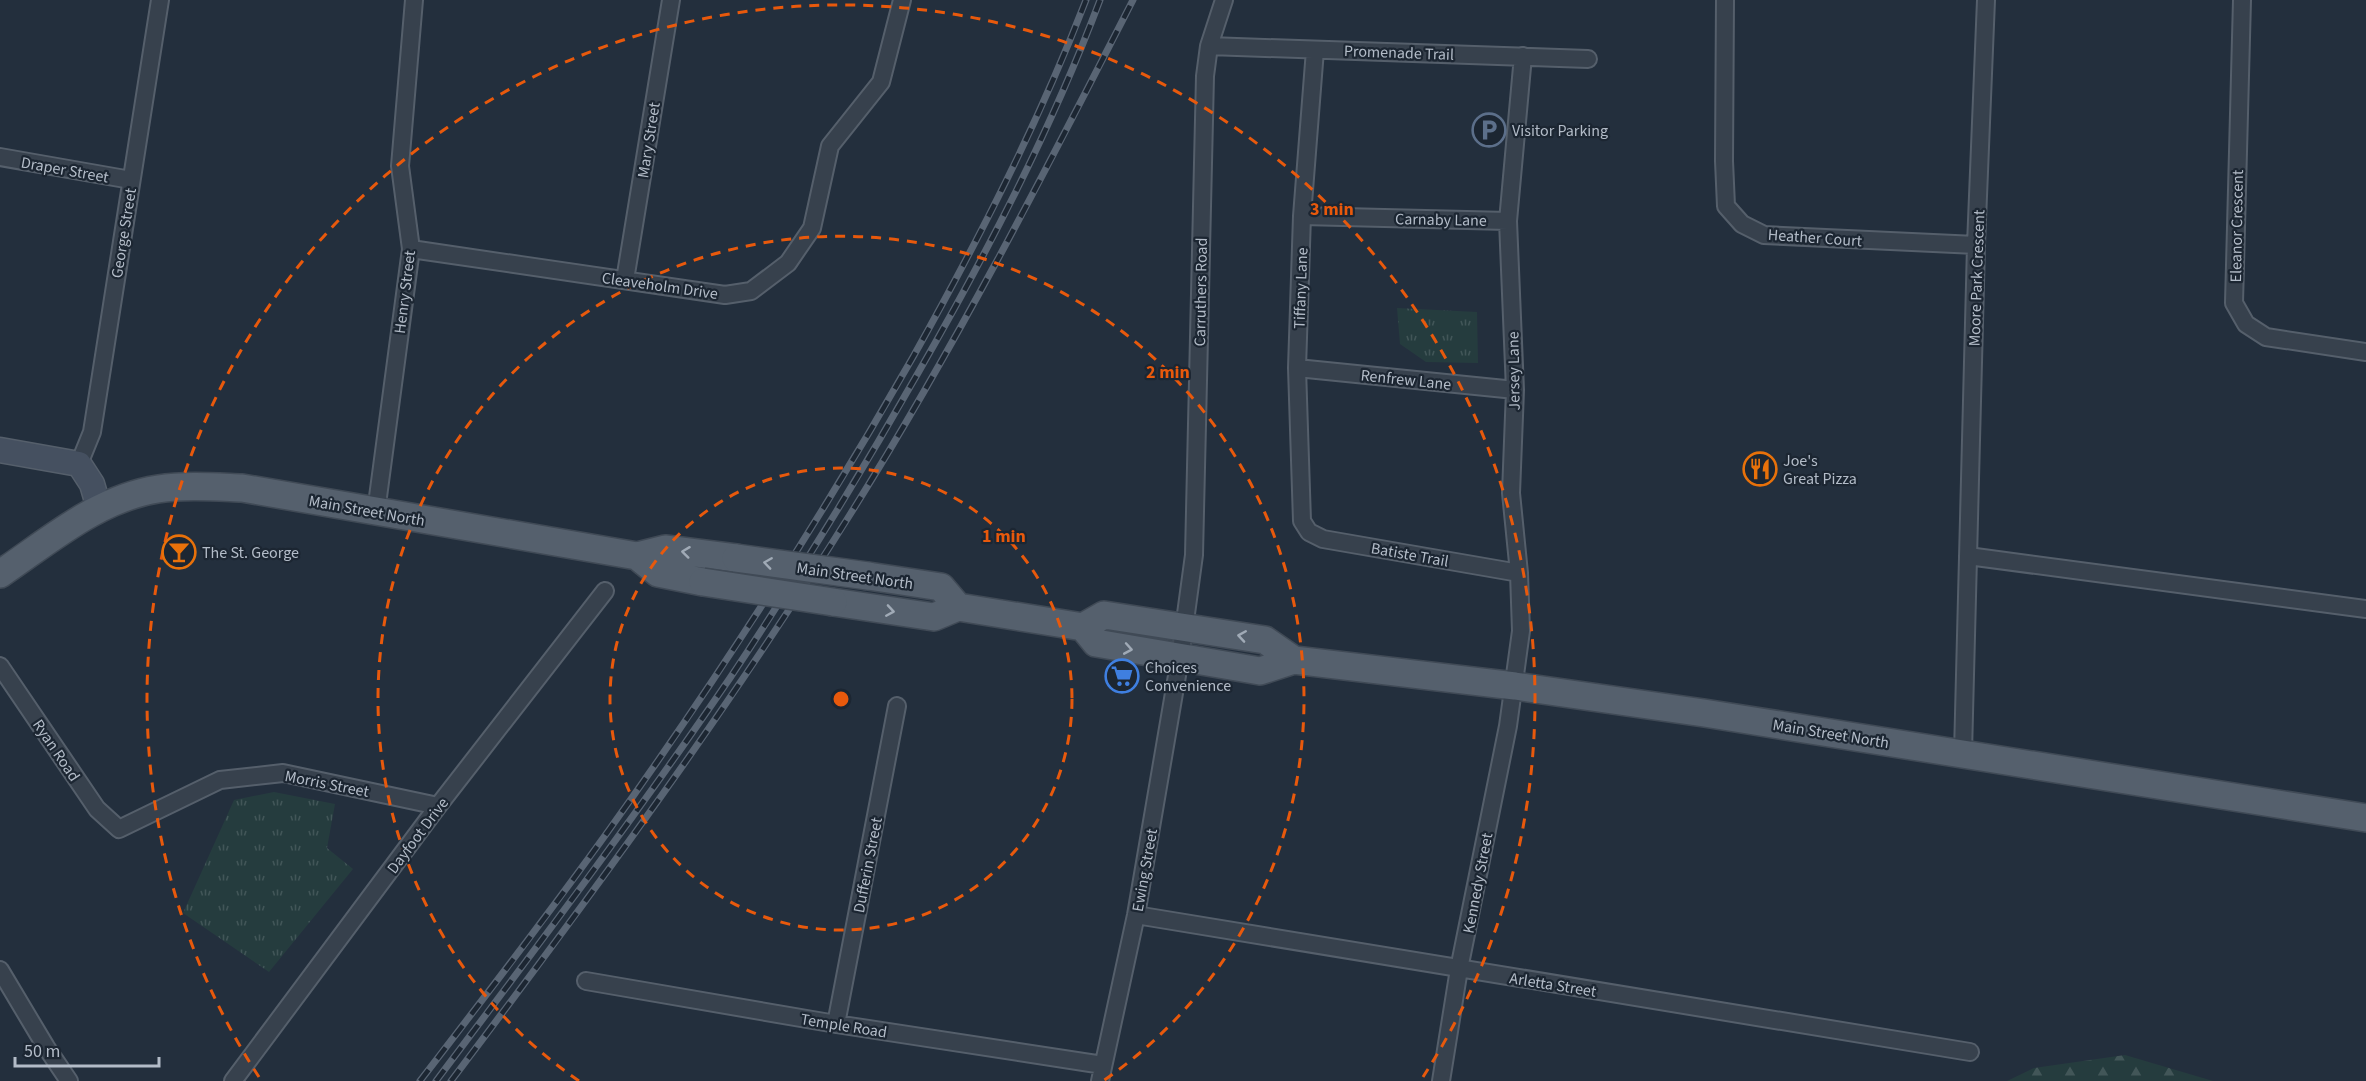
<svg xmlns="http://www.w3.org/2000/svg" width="2366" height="1081" font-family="'Source Sans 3',sans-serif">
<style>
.forest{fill:url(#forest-firs)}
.park{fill:url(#park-tufts)}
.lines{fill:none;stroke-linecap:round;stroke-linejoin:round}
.minor-casing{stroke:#555f6b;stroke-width:20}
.secondary-casing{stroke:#555f6b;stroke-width:27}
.primary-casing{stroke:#404a56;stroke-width:30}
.minor{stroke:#37414d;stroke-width:16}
.secondary{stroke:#455060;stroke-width:24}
.primary{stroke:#55606d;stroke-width:27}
.rail-casing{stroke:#596574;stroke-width:7}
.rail{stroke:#1c2632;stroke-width:4.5;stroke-dasharray:14;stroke-linecap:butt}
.primary-bridge-casing{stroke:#404a56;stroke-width:30;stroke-linecap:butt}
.primary-bridge{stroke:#55606d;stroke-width:27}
.oneway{stroke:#a0aab6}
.ring{fill:none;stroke:#e8590c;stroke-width:3;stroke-dasharray:10 8}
.labels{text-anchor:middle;stroke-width:4.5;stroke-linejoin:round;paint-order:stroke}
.street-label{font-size:16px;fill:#b3bcc8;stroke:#1c2632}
.poi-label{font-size:16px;fill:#b3bcc8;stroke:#1c2632;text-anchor:start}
.centre{fill:#e8590c;stroke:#1c2632;stroke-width:3}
.ring-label{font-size:18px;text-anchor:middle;font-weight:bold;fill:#e8590c;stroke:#1c2632;stroke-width:4.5;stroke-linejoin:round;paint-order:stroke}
</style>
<defs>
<pattern id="forest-firs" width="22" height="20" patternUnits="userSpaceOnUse" patternTransform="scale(1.5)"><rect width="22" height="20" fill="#253c3e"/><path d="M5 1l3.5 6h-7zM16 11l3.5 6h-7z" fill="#425658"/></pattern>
<pattern id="park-tufts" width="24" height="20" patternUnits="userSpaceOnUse" patternTransform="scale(1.5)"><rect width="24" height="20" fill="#253c3e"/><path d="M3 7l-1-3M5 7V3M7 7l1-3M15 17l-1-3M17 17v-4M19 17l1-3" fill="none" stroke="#425658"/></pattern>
</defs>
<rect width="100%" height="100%" fill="#232f3d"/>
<path class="forest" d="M2125,1055L2213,1081H2007L2034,1068Z"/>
<path class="park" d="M1397,308L1477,312L1478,363L1426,362L1400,344Z
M274,792L335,804L327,848L353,869L269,972L183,913L234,800Z"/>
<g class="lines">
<g class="minor-casing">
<path id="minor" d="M1725,0L1724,161L1726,206L1742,224L1764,235L1976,245
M2242,0L2234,303L2246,324L2266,337L2366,352
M1209,46L1588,59
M1315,50L1302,216L1297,368L1302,521L1309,532L1323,539L1519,573
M0,157L131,180
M1302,216L1508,221
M411,249L725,295L751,291L788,263L812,228L830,146L881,82L902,0
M625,280L671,0
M1297,368L1515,390
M79,464L92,432L160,0
M376,512L411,249L400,166L414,0
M1968,556L2366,609
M0,666L97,809L119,829L220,780L283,773L438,806
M1963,753L1976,245L1986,0
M1136,915L1970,1052
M0,970L46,1047L69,1081
M586,981L836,1024L1103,1065
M836,1024L897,706
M233,1081L438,806L605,591
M1100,1081L1136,915L1180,658L1194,555L1205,76L1209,46L1224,0
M1441,1081L1459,969L1508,726L1521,631L1519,573L1511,493L1515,390L1508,221L1523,56"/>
</g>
<g class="secondary-casing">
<path id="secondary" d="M0,450L79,464L92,484L99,508"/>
</g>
<g class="primary-casing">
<path id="primary" d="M637,556L658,573L703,582
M0,574C49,541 98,498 158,489C186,485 214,487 242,488L637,556L665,549L736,558
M868,576L941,587L958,607
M833,602L934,617L958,607L1083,627L1104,615L1265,640L1294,660
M1083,627L1096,643L1260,671L1294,660L1515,686L1704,713L2366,818"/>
</g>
<use href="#minor" class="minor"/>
<use href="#secondary" class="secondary"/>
<use href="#primary" class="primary"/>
<g class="rail-casing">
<path id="rail" d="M420,1081C484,998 548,915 609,830C718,678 820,520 913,357C978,241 1038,124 1086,0
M436,1081C536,948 636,816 730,678C796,579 859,477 918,373C987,253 1051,130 1100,0
M451,1081C591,896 728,710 851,513C955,347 1044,174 1133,0"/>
</g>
<use href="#rail" class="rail"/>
<g class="primary-bridge-casing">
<path id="primary-bridge" d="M736,558L868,576
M703,582L833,602"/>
</g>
<use href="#primary-bridge" class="primary-bridge"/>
</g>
<defs><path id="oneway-chevron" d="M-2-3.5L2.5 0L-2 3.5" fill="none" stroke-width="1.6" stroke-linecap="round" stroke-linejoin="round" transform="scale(1.5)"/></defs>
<g class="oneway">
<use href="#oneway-chevron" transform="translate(686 552) rotate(-173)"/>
<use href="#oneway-chevron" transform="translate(768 563) rotate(-172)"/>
<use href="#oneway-chevron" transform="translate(890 611) rotate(9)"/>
<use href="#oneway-chevron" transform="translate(1242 636) rotate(-171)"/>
<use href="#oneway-chevron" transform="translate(1128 649) rotate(10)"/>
</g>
<g class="ring">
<circle cx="841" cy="699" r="231"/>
<path d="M579 1081A463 463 0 1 1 1103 1081"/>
<path d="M259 1077A694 694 0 1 1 1423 1077"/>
</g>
<defs>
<g id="parking-ring" transform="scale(1.725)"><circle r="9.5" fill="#1c2632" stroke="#5c6f8a" stroke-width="1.5"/><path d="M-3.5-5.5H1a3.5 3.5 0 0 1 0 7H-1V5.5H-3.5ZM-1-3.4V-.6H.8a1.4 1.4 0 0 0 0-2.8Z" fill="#5c6f8a"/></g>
<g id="restaurant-ring" transform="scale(1.725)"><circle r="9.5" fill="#1c2632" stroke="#e8710a" stroke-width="1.5"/><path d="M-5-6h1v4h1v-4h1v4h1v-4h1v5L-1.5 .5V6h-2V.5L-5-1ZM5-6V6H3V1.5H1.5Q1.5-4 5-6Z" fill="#e8710a"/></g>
<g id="bar-ring" transform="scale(1.725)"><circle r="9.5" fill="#1c2632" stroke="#e8710a" stroke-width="1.5"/><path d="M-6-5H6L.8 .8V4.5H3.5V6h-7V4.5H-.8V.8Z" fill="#e8710a"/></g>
<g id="supermarket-ring" transform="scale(1.725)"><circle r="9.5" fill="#1c2632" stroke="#3f7fe0" stroke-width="1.5"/><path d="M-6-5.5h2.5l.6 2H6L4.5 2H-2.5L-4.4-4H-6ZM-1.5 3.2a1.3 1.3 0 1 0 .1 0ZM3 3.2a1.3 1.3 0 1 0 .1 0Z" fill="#3f7fe0"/></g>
</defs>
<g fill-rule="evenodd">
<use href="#parking-ring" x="1489" y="130"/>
<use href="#restaurant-ring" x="1760" y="469"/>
<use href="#bar-ring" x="179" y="552"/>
<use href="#supermarket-ring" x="1122" y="676"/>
</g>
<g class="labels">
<g class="street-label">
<text transform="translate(1399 52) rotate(2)" y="6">Promenade Trail</text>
<text transform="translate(648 140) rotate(-81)" y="6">Mary Street</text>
<text transform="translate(65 169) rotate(10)" y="6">Draper Street</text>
<text transform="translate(1441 219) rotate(1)" y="6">Carnaby Lane</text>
<text transform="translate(2236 226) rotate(-89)" y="6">Eleanor Crescent</text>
<text transform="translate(123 233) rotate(-81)" y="6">George Street</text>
<text transform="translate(1815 237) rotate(4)" y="6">Heather Court</text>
<text transform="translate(1976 278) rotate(-88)" y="6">Moore Park Crescent</text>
<text transform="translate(660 285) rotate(8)" y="6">Cleaveholm Drive</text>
<text transform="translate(1300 288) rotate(-88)" y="6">Tiffany Lane</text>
<text transform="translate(404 292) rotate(-83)" y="6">Henry Street</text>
<text transform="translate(1200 292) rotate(-89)" y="6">Carruthers Road</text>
<text transform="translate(1513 371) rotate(-91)" y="6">Jersey Lane</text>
<text transform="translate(1406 379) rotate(6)" y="6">Renfrew Lane</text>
<text transform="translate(367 510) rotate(10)" y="6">Main Street North</text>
<text transform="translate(1410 554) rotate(10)" y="6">Batiste Trail</text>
<text transform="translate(855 575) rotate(8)" y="6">Main Street North</text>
<text transform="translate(1831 733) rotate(9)" y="6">Main Street North</text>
<text transform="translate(57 750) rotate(56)" y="6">Ryan Road</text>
<text transform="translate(327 783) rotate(11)" y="6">Morris Street</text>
<text transform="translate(417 835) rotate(-53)" y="6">Dayfoot Drive</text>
<text transform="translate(867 865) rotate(-79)" y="6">Dufferin Street</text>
<text transform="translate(1144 870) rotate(-80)" y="6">Ewing Street</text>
<text transform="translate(1477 883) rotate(-79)" y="6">Kennedy Street</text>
<text transform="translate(1553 984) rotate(9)" y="6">Arletta Street</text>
<text transform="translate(844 1025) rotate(9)" y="6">Temple Road</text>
</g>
<g class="poi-label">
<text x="1512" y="136">Visitor Parking</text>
<text x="1783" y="466">Joe's<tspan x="1783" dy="18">Great Pizza</tspan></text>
<text x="202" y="558">The St. George</text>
<text x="1145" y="673">Choices<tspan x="1145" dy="18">Convenience</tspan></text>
</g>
</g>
<circle cx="841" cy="699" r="9" class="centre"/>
<g class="ring-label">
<text x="1332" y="215">3 min</text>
<text x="1168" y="378">2 min</text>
<text x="1004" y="542">1 min</text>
</g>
<path d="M15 1057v9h144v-9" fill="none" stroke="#b3bcc8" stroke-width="3"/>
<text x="24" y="1057" font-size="18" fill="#b3bcc8" stroke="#1c2632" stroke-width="4.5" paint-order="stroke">50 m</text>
</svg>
